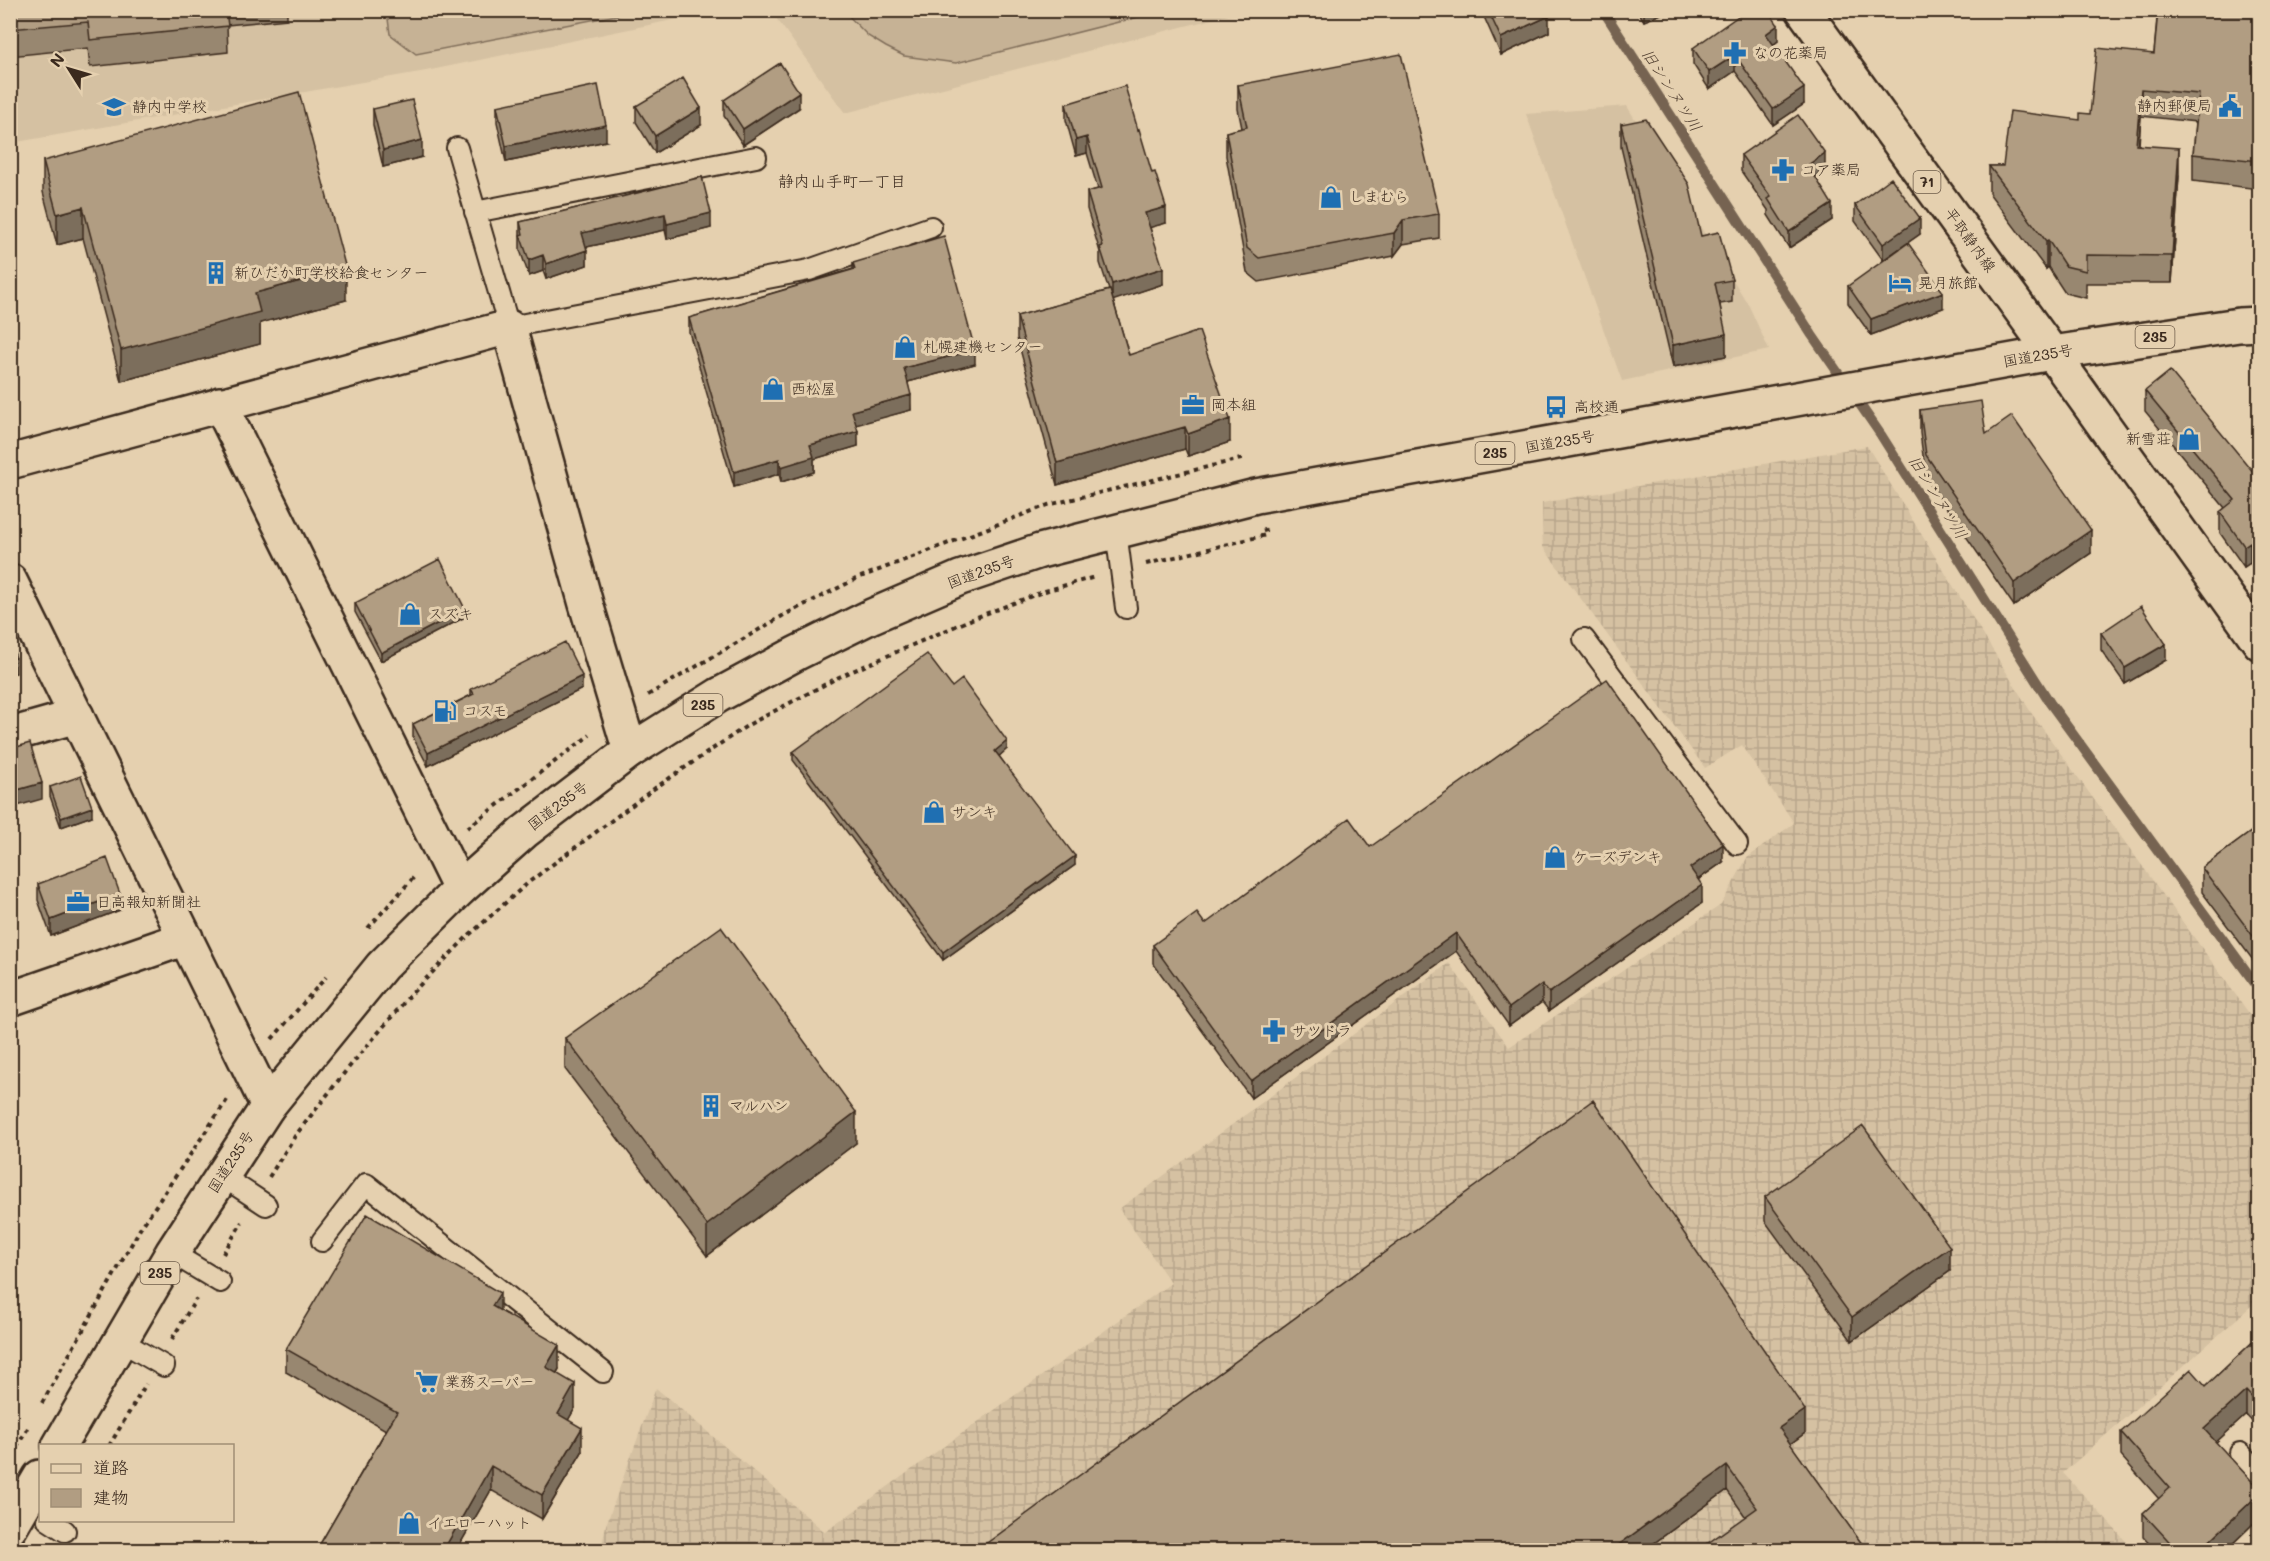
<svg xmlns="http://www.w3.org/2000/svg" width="2270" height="1561" font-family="Mali,'Klee One',sans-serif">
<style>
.built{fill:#d5c1a2}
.industrial{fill:url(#industrial-grid)}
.pitch{fill:#c6b295;stroke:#806e5a;stroke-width:1.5}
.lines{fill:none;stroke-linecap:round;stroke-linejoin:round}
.stream{stroke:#766451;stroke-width:10}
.service-casing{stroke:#3b2a1e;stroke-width:24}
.minor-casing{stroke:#3b2a1e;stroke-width:38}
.tertiary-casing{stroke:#3b2a1e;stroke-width:38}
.primary-casing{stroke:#3b2a1e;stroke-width:38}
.trunk-casing{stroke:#3b2a1e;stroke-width:38}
.path{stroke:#3b2a1e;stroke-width:4;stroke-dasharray:4.5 4.5;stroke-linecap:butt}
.service{stroke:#e5d0af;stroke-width:20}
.minor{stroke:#e5d0af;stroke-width:33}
.tertiary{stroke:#e5d0af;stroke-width:33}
.primary{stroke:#e5d0af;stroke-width:33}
.trunk{stroke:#e5d0af;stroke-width:33}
.wall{fill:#988770;stroke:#3b2a1e;stroke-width:1.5}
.shaded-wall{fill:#7c6e5b;stroke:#3b2a1e;stroke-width:1.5}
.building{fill:#b19d82;stroke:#3b2a1e;stroke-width:1.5}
.labels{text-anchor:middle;stroke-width:6;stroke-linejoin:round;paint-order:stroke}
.shield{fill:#e5d0af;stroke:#6e5c4a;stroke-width:1.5}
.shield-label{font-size:14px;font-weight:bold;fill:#3b2a1e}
.poi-label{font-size:15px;fill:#3b2a1e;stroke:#e5d0af;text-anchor:start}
.street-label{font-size:15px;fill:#3b2a1e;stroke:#e5d0af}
.water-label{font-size:16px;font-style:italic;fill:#4f3d2f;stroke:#e5d0af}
.neighbourhood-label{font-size:16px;fill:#3b2a1e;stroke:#e5d0af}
</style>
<defs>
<pattern id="industrial-grid" width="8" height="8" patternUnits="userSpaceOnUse" patternTransform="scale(1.5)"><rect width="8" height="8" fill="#d5c1a2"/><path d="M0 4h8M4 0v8" fill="none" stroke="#b8a68b"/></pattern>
</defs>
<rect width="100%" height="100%" fill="#e5d0af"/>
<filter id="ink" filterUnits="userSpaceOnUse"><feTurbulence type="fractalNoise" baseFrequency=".0167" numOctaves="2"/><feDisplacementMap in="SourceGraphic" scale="12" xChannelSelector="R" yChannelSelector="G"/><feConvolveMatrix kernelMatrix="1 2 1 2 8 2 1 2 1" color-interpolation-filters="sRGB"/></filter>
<g filter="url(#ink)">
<path class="built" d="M11,11H716L426,71L11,143Z
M771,11H1244L845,113Z
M1627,106L1749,306L1769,350L1622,381L1526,114Z"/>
<path class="industrial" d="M1867,446L2032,714L2259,1027V1087L2255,1092L2260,1098L2259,1299L2063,1473L2134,1550H601L606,1525L656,1388L825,1532L1171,1283L1119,1209L1449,963L1509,1047L1721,905L1747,858L1794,823L1742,745L1705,768L1543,547L1542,503Z"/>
<path class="pitch" d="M387,11V10L638,11L416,54L390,34Z
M844,11H1162L956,63L904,56L886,47L868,36Z"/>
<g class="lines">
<path class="stream" d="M1603,10L1812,335L1881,435L2050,703L2260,990"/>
<g class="service-casing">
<path id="service" d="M457,148L509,327L809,270L931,227
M475,212L756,157
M1116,531L1126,608
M1584,639L1737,844
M222,1176L266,1205
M322,1241L366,1184L603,1372
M172,1253L220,1282
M121,1341L164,1366
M2240,1453L2260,1474
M48,1520L65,1531"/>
</g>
<g class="minor-casing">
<path id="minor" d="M220,404L460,889
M10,735L77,716"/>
</g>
<g class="tertiary-casing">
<path id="tertiary" d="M2052,353L2260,643
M10,462L509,327L586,604L630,751
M10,581L268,1106
M10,999L186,938"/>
</g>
<g class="primary-casing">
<path id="primary" d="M1803,10L2052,353"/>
</g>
<g class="trunk-casing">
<path id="trunk" d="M59,1446L172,1253L268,1106L382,966L460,889L524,832L630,751L719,695L797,653L872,616L960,578L1040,551L1256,496L2052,353L2239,325L2260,324
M10,1528L40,1477"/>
</g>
<path class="path" d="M1146,564L1266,535L1264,528
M648,695L784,615L858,578L1048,505L1245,458
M467,828L590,735
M368,928L415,876
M272,1039L326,977
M269,1177L295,1136L345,1072L411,994L468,936L529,882L655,788L748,725L839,677L972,619L1045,591L1095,577
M223,1254L242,1222
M172,1339L196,1299
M42,1403L140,1229L227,1100
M109,1446L146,1384
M12,1455L28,1428"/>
<use href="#service" class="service"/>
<use href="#minor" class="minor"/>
<use href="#tertiary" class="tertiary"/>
<use href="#primary" class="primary"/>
<use href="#trunk" class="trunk"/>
</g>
<path class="wall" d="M10,10H287V19L227,25L228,52L90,67L88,48L10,56Z
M1481,10H1547L1549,32L1501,55Z
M1637,10H1671L1644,21Z
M2121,10H2259V189L2193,181V154L2196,122L2141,116L2139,145L2179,175L2172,283H2086V298L2065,293L2048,267L2046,269L1989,193V166H2003L2090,114L2154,54L2157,18L2142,17V13Z
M1778,41L1773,45L1804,104L1773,125L1735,71L1709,89L1693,64V48Z
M1238,85L1439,214V238L1403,244L1394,256L1259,282L1247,272L1226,156V132L1242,128L1238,109Z
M724,100L799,108L743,145L724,116Z
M1066,104L1166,223L1150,227L1163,284L1113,300L1129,355L1230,442L1188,456L1185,449L1057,485L1017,338V316L1109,290L1100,263V252L1087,209V192L1098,189L1087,153L1076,156L1066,120Z
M497,106L606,141L506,162L497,122Z
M636,106L701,125L655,153L636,122Z
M373,109L422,157L383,167L373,125Z
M1621,124L1732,280V302L1720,304L1726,356L1673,367L1621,147Z
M1741,155L1825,169L1815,177L1832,220L1789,248L1768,215V210L1741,171Z
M43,161L346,300L260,323V344L121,381L83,238L57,245L43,192Z
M702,177L711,228L667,239L665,230L586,247L587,265L546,279L543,271L529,276L520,250V222Z
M1855,205L1920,234L1883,260L1855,221Z
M853,263L975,364L908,382L911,410L856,424L858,446L814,459V472L781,482L779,474L734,487L689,332V318L853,269Z
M1848,286L1943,308L1871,335L1848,303Z
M2145,391L2259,479V576L2250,563L2244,567L2220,533V512L2225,508L2145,411Z
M1920,410L1986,434L2091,553L2014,606L1926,478L1920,433Z
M355,603L465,617L381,661L355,612Z
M2101,633L2166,660L2125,684L2101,650Z
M952,687L1007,749L999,756L1075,865L943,960L793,760V752Z
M471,689H582L428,766L413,737V724L471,695Z
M50,787L92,816L61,827L50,796Z
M2259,826V973V968L2202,892V868Z
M1370,847L1723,862L1698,880L1702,903L1549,1011L1542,1002L1509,1026L1456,951L1251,1098L1153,963V945L1205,924Z
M38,884L120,910L51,936L38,900Z
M565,1038L856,1143L707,1256L565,1069Z
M1765,1197L1950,1271L1852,1341L1765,1221Z
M500,1311L559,1369L557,1373L575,1408L568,1420L582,1452L542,1519L491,1490L456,1551H316L386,1430L286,1372V1349Z
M2259,1336V1429L2246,1415L2216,1442L2259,1518L2225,1551H2156L2143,1537V1513L2159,1499L2121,1456V1432L2206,1386Z
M1805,1433L1790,1444L1867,1551L1745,1516L1727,1490L1643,1551H976Z"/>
<path class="shaded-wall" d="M1644,10H1671L1644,21Z
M1549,16V32L1501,55V38Z
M1778,25V41L1766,50V34Z
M1735,55V71L1709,89V72Z
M1804,88V104L1773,125V109Z
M2141,89V116L2136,172V145Z
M799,92V108L743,145V129Z
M701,108V125L655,153V136Z
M606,125V141L506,162V146Z
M1087,137V153L1076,156V140Z
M422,140V157L383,167V150Z
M2179,148V175L2172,283V256Z
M1825,153V169L1808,182V165Z
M1832,204V220L1789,248V232Z
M83,207V238L57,245V214Z
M1166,207V223L1145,229V213Z
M711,213V228L667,239V224Z
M665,214V230L582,248V233Z
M1920,218V234L1883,260V244Z
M1403,220V244L1394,256V233Z
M2048,240V267L2046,269V241Z
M587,250V265L546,279V264Z
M543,255V271L529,276V260Z
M1163,268V284L1112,301V284Z
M346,269V300L260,323V344L121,381V350L255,293Z
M1943,292V308L1871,335V319Z
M1726,334V356L1673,367V345Z
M975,350V364L904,383V368Z
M911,395V410L852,426V411Z
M1230,419V442L1188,456V434Z
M1185,427V449L1057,485V463Z
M858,431V446L814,459V472L781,482V467L810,445Z
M779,459V474L734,487V472Z
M2091,530V553L2014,606V583Z
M2250,542V563L2244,567V546Z
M465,609V617L381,661V653Z
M2166,644V660L2125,684V668Z
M16,658V673L10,674V659Z
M582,676V689L428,766V753Z
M1007,741V749L995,760V751Z
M42,783V799L10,808V792Z
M92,807V816L61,827V818Z
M1723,844V862L1690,885V868Z
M1075,856V865L943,960V952Z
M1702,885V903L1549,1011V993Z
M120,894V910L51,936V920Z
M1456,933V951L1251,1098V1081Z
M1542,984V1002L1509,1026V1008Z
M856,1112V1143L707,1256V1225Z
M1950,1247V1271L1852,1341V1317Z
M500,1293V1316L492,1306Z
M559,1345V1369L546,1391V1367Z
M575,1384V1408L558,1438V1414Z
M2246,1391V1415L2204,1453V1429Z
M1805,1410V1433L1779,1452V1428Z
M582,1428V1452L542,1519V1495Z
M491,1466V1490L456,1551H443Z
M1727,1466V1490L1643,1551H1610Z
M2259,1494V1518L2225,1551H2199Z"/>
<path class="building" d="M10,10H226L228,26L90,40L88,22L10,29Z
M1488,10H1547L1549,16L1501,38Z
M1747,10H1768L1778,25L1766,34L1804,88L1773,109L1735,55L1709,72L1693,48Z
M2158,10H2259V161L2193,154L2199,94L2141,89L2136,145L2179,148L2172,256L2086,255V271L2065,266L2048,240L2046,241L1989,166H2003L2010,111L2080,120V113L2090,114L2097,48L2154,54Z
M1401,54L1439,214L1403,220L1394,233L1259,258L1247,248L1226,132L1247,127L1238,85Z
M780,63L799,92L743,129L724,100Z
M683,78L701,108L655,136L636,106Z
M598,85L606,125L506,146L497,106Z
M1125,86L1138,130L1139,129L1152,173L1155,172L1166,207L1145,213L1163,268L1112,284L1100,247L1103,246L1087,192L1102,188L1087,137L1076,140L1066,104Z
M299,92L346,269L255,293L260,312L121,350L83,207L57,214L43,161Z
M412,100L422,140L383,150L373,109Z
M1798,115L1825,153L1808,165L1832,204L1789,232L1768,199L1771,197L1741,155Z
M1646,119L1689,184L1701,236L1719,232L1732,280L1715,283L1726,334L1673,345L1621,124Z
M702,177L711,213L667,224L665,214L582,233L587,250L546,264L543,255L529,260L520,235L523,234L520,222Z
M1891,178L1920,218L1883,244L1855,205Z
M944,236L975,350L904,368L911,395L852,411L858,431L810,445L814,457L781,467L779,459L734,472L689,318L855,269L853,263Z
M1908,243L1943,292L1871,319L1848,286Z
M1110,290L1129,355L1199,331L1230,419L1188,434L1185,427L1057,463L1017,316Z
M2170,371L2259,479V555L2250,542L2244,546L2220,512L2235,500L2145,391Z
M1981,401L1986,434L2012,416L2091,530L2014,583L1926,455L1920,410Z
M440,559L465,609L381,653L355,603Z
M2141,606L2166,644L2125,668L2101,633Z
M10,640L16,658L10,659Z
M565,642L582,676L428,753L413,724L474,694L471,689Z
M927,654L952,687L962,679L1007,741L995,751L1075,856L943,952L793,752Z
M1607,679L1723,844L1690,868L1702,885L1549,993L1542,984L1509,1008L1456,933L1251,1081L1153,945L1197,913L1205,924L1349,818L1370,847Z
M30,743L42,783L10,792V749Z
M81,776L92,807L61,818L50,787Z
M2259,826V944L2202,868Z
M107,858L120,894L51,920L38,884Z
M721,927L856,1112L707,1225L565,1038Z
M1593,1100L1805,1410L1779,1428L1867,1551H1697L1757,1508L1727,1466L1610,1551H976Z
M1863,1126L1950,1247L1852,1317L1765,1197Z
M367,1214L500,1293L492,1306L559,1345L546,1367L575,1384L558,1414L582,1428L542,1495L491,1466L443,1551H316L397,1412L286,1349Z
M2259,1336V1405L2246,1391L2204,1429L2259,1489V1494L2199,1551H2178L2143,1513L2170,1488L2121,1432L2191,1369L2206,1386Z"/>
</g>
<defs>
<g id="pharmacy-bare" transform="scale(1.8)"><path d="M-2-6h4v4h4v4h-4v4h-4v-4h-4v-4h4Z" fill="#1f6fb2" stroke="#e5d0af" stroke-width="2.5" paint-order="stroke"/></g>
<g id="civic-bare" transform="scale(1.8)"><path d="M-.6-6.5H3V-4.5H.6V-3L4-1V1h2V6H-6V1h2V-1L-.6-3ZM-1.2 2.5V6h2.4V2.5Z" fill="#1f6fb2" stroke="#e5d0af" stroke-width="2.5" paint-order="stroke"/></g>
<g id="school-bare" transform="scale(1.8)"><path d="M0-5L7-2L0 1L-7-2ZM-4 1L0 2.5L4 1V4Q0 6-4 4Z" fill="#1f6fb2" stroke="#e5d0af" stroke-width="2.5" paint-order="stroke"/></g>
<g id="shop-bare" transform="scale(1.8)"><path d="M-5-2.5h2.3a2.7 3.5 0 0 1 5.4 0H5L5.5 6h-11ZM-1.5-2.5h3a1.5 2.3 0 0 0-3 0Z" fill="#1f6fb2" stroke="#e5d0af" stroke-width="2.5" paint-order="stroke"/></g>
<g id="building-bare" transform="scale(1.8)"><path d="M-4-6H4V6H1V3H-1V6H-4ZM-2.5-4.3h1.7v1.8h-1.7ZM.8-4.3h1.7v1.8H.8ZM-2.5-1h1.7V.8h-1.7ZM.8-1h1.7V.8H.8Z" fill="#1f6fb2" stroke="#e5d0af" stroke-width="2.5" paint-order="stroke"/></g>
<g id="hotel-bare" transform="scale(1.8)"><path d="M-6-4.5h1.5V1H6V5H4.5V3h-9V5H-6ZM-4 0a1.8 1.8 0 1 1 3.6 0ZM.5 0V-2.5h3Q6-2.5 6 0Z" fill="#1f6fb2" stroke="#e5d0af" stroke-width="2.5" paint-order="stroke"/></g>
<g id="office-bare" transform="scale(1.8)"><path d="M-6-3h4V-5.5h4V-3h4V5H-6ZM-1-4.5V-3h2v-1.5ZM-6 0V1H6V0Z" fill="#1f6fb2" stroke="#e5d0af" stroke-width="2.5" paint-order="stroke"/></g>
<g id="bus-bare" transform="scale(1.8)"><path d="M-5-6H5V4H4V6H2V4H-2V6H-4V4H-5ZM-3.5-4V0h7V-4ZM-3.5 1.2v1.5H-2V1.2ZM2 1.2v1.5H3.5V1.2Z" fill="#1f6fb2" stroke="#e5d0af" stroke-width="2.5" paint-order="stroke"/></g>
<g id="fuel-bare" transform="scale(1.8)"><path d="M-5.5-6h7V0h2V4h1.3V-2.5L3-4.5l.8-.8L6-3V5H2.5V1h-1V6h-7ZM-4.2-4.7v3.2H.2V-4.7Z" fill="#1f6fb2" stroke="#e5d0af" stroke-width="2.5" paint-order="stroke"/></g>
<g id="supermarket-bare" transform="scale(1.8)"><path d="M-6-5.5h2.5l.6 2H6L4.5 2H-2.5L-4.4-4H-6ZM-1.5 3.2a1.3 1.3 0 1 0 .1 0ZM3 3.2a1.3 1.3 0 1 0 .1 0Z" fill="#1f6fb2" stroke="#e5d0af" stroke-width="2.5" paint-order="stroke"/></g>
</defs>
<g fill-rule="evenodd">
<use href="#pharmacy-bare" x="1735" y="53"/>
<use href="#civic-bare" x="2230" y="106"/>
<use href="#school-bare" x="114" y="107"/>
<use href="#pharmacy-bare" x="1783" y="170"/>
<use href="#shop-bare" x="1331" y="197"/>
<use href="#building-bare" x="216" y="273"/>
<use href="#hotel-bare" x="1900" y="283"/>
<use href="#shop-bare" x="905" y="347"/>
<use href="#shop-bare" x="773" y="389"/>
<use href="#office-bare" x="1193" y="405"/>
<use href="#bus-bare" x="1556" y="407"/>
<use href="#shop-bare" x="2189" y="439"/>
<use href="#shop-bare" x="410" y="614"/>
<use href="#fuel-bare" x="445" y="711"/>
<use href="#shop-bare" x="934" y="812"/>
<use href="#shop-bare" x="1555" y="857"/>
<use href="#office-bare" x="78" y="902"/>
<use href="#pharmacy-bare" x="1274" y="1031"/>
<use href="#building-bare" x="711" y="1106"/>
<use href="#supermarket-bare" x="427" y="1382"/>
<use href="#shop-bare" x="409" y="1523"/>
</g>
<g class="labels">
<g class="shield">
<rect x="1913.5" y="171" width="27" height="22" rx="4.5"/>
<rect x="2135.5" y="326" width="39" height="22" rx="4.5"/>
<rect x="1475.5" y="442" width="39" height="22" rx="4.5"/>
<rect x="683.5" y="694" width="39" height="22" rx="4.5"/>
<rect x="140.5" y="1262" width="39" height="22" rx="4.5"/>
</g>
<g class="shield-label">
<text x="1927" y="187">71</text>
<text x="2155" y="342">235</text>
<text x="1495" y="458">235</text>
<text x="703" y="710">235</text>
<text x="160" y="1278">235</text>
</g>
<g class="poi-label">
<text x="1753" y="58">なの花薬局</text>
<text x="2212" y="111" text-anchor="end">静内郵便局</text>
<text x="132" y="112">静内中学校</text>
<text x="1801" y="175">コア薬局</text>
<text x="1349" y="202">しまむら</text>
<text x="234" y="278">新ひだか町学校給食センター</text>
<text x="1918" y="288">晃月旅館</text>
<text x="923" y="352">札幌建機センター</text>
<text x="791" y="394">西松屋</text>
<text x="1211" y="410">岡本組</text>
<text x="1574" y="412">高校通</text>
<text x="2171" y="444" text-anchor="end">新雪荘</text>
<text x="428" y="619">スズキ</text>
<text x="463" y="716">コスモ</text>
<text x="952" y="817">サンキ</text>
<text x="1573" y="862">ケーズデンキ</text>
<text x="96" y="907">日高報知新聞社</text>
<text x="1292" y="1036">サツドラ</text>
<text x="729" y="1111">マルハン</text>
<text x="445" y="1387">業務スーパー</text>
<text x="427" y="1528">イエローハット</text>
</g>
<g class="street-label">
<text transform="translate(1970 240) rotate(54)" y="5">平取静内線</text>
<text transform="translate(2038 356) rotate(-10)" y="5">国道235号</text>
<text transform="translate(1560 442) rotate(-10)" y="5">国道235号</text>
<text transform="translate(981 572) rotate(-20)" y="5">国道235号</text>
<text transform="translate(558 806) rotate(-37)" y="5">国道235号</text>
<text transform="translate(231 1162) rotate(-57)" y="5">国道235号</text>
</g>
<g class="water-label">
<text transform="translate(1672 90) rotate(57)" y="6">旧シンヌツ川</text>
<text transform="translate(1938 497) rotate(58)" y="6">旧シンヌツ川</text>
</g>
<g class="neighbourhood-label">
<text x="842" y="187">静内山手町一丁目</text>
</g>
</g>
<rect width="2270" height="1561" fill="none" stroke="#e5d0af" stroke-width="36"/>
<rect x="18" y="18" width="2234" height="1525" fill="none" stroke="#3b2a1e" stroke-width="2" filter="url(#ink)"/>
<rect x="39" y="1444" width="195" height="78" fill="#e5d0af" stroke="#a18e75" stroke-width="1.5"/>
<rect x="51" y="1464" width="30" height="9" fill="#e5d0af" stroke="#a18e75" stroke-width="1.5"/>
<text x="93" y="1474" font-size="18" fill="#3b2a1e">道路</text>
<rect x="51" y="1489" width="30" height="18" fill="#b19d82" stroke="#a18e75" stroke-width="1.5"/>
<text x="93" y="1504" font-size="18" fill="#3b2a1e">建物</text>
<g transform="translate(69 69) rotate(307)" stroke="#e5d0af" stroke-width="4.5" paint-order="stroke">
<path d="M0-4.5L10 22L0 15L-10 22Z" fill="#3b2a1e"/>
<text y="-9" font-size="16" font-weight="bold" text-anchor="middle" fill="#3b2a1e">N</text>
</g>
</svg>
